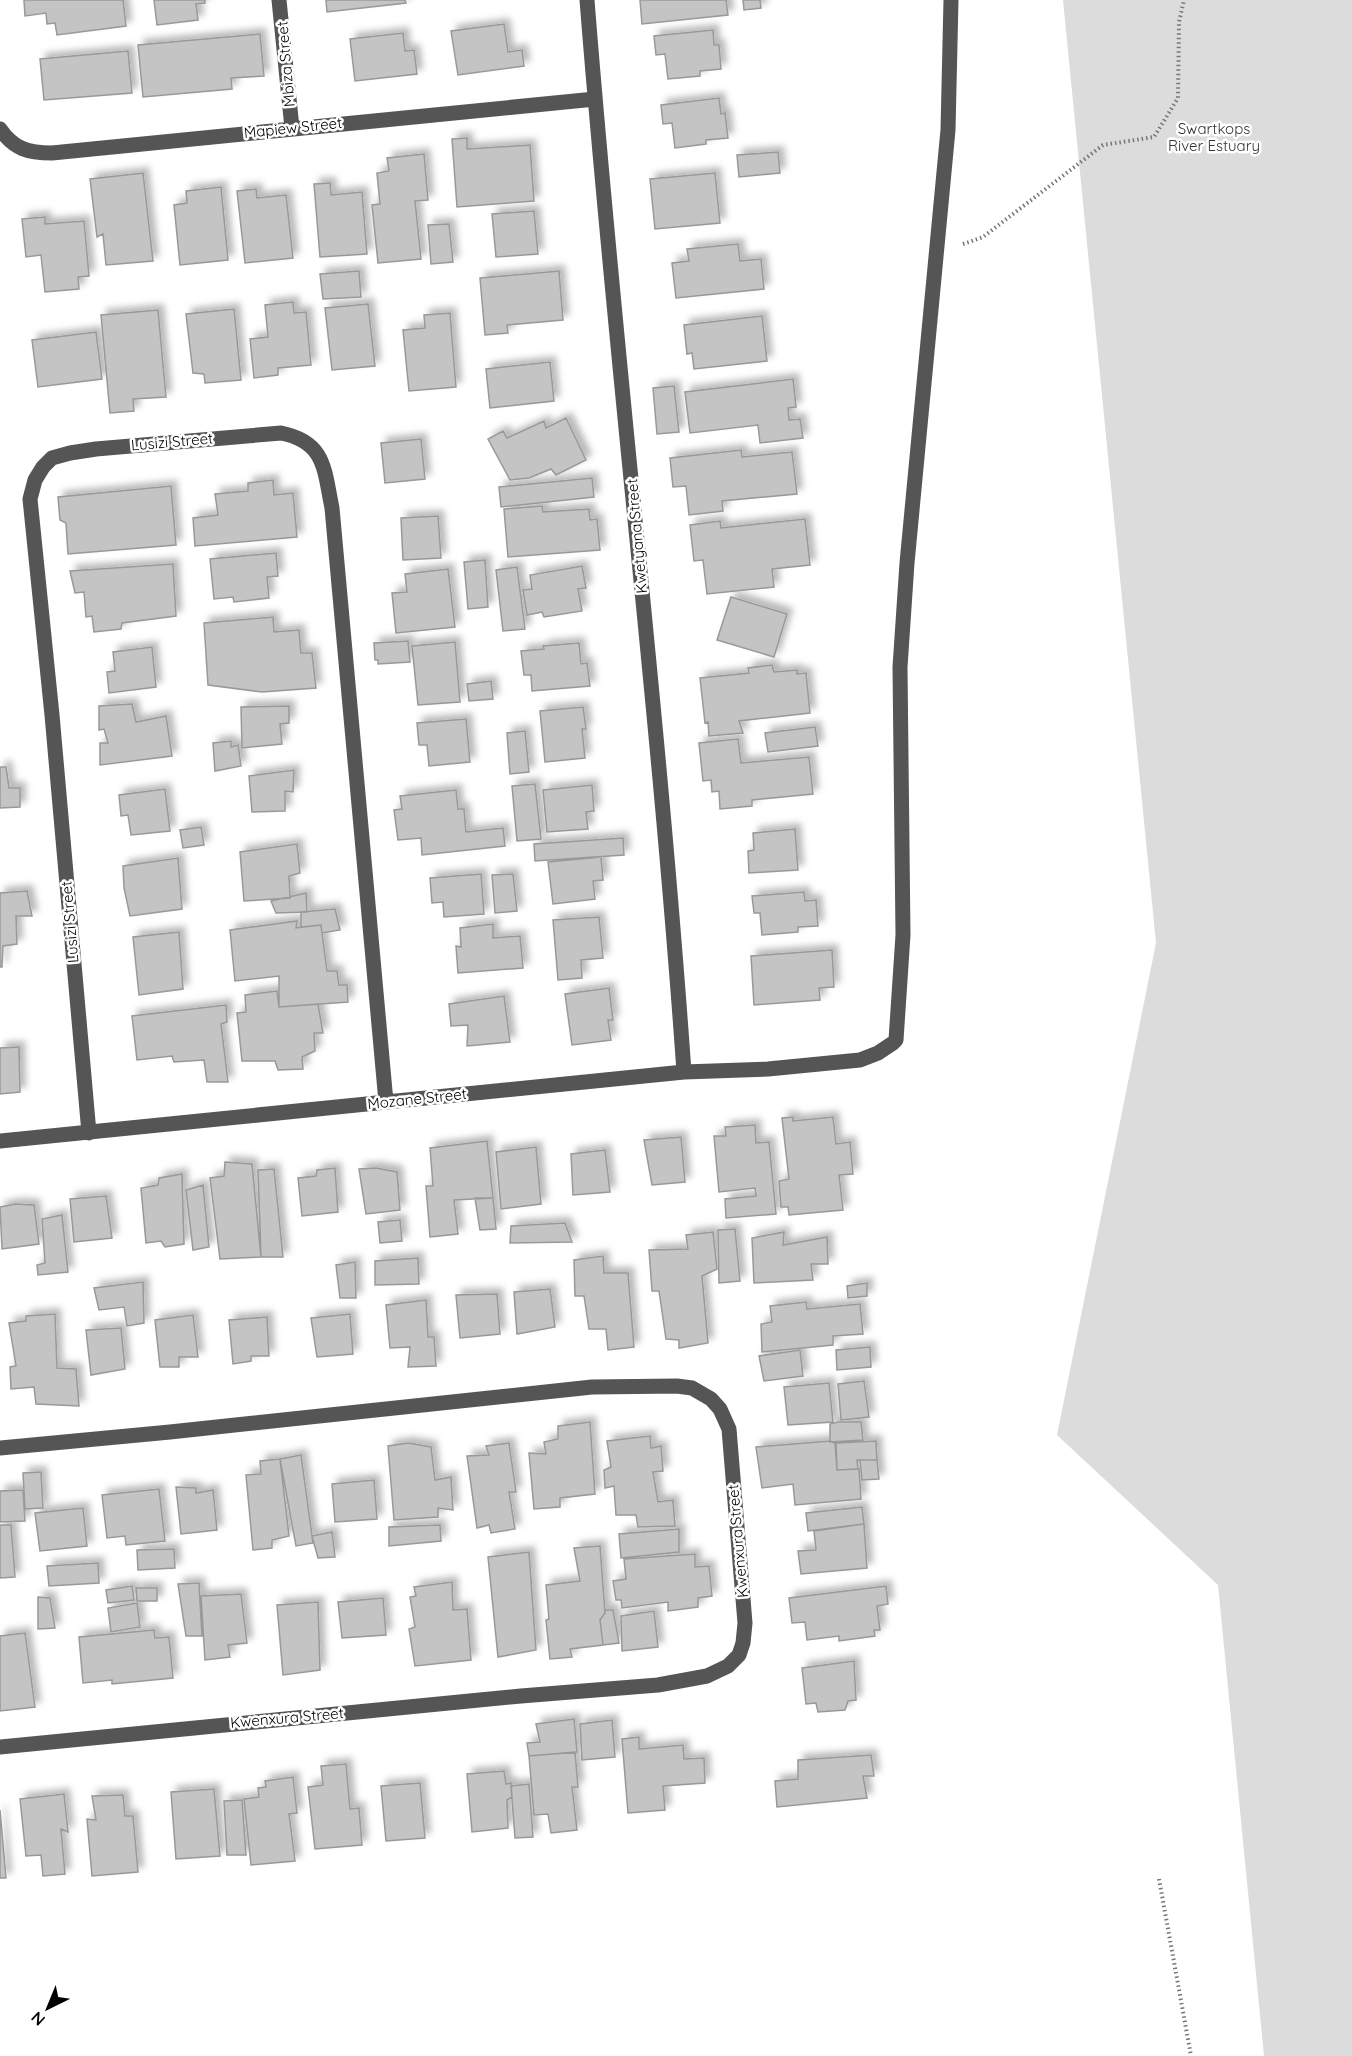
<svg xmlns="http://www.w3.org/2000/svg" width="1352" height="2056" font-family="Quicksand,sans-serif">
<style>
.green{fill:#dcdcdc}
.building{fill:#c4c4c4;stroke:#999;stroke-width:1.5;filter:url(#shadow)}
.lines{fill:none;stroke-linecap:round;stroke-linejoin:round}
.path{stroke:#777;stroke-width:4;stroke-dasharray:1.5 3;stroke-linecap:butt}
.minor{stroke:#555;stroke-width:15}
.labels{text-anchor:middle;stroke-width:5;stroke-linejoin:round;paint-order:stroke}
.street-label{font-size:15px;fill:#000;stroke:#fff}
.park-label{font-size:15px;fill:#333;stroke:#fff}
</style>
<defs>
<filter id="shadow"><feDropShadow dx="5.5" dy="-5.5" stdDeviation="3" flood-color="#0004"/></filter>
</defs>
<rect width="100%" height="100%" fill="#fff"/>
<path class="green" d="M1063,0H1352V2056H1264L1218,1585L1057,1435L1156,943Z"/>
<path class="building" d="M24,0H123L126,26L57,35L55,23L47,24L46,13L25,16Z
M154,0H205V3L196,4L198,20L157,25Z
M326,0H405L406,3L327,12Z
M640,0H726L728,15L642,24Z
M743,0H760L761,8L744,10Z
M504,24L508,52L522,50L524,66L458,75L451,31Z
M713,30L714,45H719L721,69L700,71V76L668,79L665,54L656,55L654,36Z
M403,33L405,51L414,50L417,74L355,81L350,39Z
M260,34L264,76L231,78L232,89L143,97L138,45Z
M128,51L132,93L44,100L40,59Z
M719,98L721,114L725,113L728,138L706,140V144L675,148L672,123L663,124L661,105Z
M467,138V149L530,145L534,201L457,207L452,139Z
M778,152L780,173L739,177L737,155Z
M424,154L428,200L415,201L421,259L378,263L372,205L380,204L377,173L389,171L387,158Z
M143,173L153,261L106,265L103,234L97,237L90,179Z
M715,173L720,223L655,229L650,179Z
M330,183L331,195L362,192L367,254L320,257L314,184Z
M221,187L228,260L180,265L174,205L187,203L186,191Z
M256,189L257,198L286,195L293,258L245,263L237,191Z
M534,211L538,254L496,257L492,214Z
M45,217V224L84,221L89,276L78,277L79,289L45,292L41,255L26,257L22,219Z
M449,224L453,262L431,264L428,225Z
M738,244L740,261L761,259L764,289L676,298L672,263L689,261L687,249Z
M359,271L361,297L323,299L320,274Z
M559,271L563,320L507,325L508,333L485,335L480,278Z
M293,302L294,313L306,312L311,365L278,368V375L254,378L250,339L268,337L265,305Z
M368,304L375,366L332,370L325,308Z
M234,309L241,380L205,383L204,374L193,373L186,314Z
M158,310L166,397L133,399L134,411L110,413L101,315Z
M450,313L456,387L409,391L403,330L425,328L424,315Z
M762,316L767,361L694,369L692,353L687,354L684,325Z
M96,332L102,379L38,387L32,340Z
M550,362L554,401L490,408L486,369Z
M793,379L796,407L788,408L789,420L800,419L803,438L760,443L758,425L690,433L685,392Z
M674,386L679,432L657,434L653,388Z
M566,418L586,460L556,475L551,469L529,478L510,480L488,439L503,431L507,438L544,421L546,428Z
M421,439L425,479L385,483L381,443Z
M741,450L742,457L792,452L797,494L722,501L723,511L689,515L686,486L673,487L670,458Z
M592,478L594,497L501,507L499,487Z
M273,480L274,495L293,493L297,537L195,546L193,518L218,515L215,494L248,491V483Z
M171,486L176,545L68,554L66,523L60,520L58,497Z
M542,506L543,512L589,509L590,520L597,519L600,550L508,557L504,509Z
M438,516L441,558L403,560L401,518Z
M805,519L810,565L772,569L774,587L707,594L703,560L694,561L690,525L720,521L721,528Z
M276,553L278,576L267,577L269,598L234,602L233,597L214,599L210,559Z
M485,560L488,607L468,609L464,562Z
M173,564L176,616L122,623L121,629L94,632L92,616L86,617L84,592L75,593L70,571Z
M582,566L586,588L578,589L582,611L544,617L542,612L527,615L523,590L532,589L530,575Z
M517,567L525,629L503,631L496,570Z
M448,569L455,627L396,633L392,593L407,592L405,574Z
M731,597L787,614L774,657L717,640Z
M273,617L274,632L299,630L301,653H312L316,688L262,692L208,685L204,623Z
M408,641L410,662L378,664V660H375L374,643Z
M455,642L460,702L418,705L412,646Z
M579,643L581,664L587,663L590,686L532,691L531,675H524L521,651L544,649L543,646Z
M152,647L156,687L109,693L107,672L115,671L113,652Z
M772,665L774,672L797,670V674L806,673L810,713L739,721L743,733L709,736L708,722L705,723L700,678L749,673L748,668Z
M491,681L493,699L469,701L467,684Z
M132,704L136,722L166,716L172,756L100,765V743H108L104,729L99,730V706Z
M289,706V723L280,724L282,744L242,748L241,707Z
M583,707L586,729H582L585,758L545,762L540,711Z
M466,719L470,762L429,766L427,745H419L417,723Z
M815,727L818,746L768,752L765,733Z
M525,731L529,772L510,774L507,733Z
M738,739L741,763L809,757L813,794L752,800V806L720,809L719,791L712,792L711,780L703,781L699,743Z
M231,741V747L238,745L241,766L215,771L213,743Z
M0,767H6L9,788H20V807L0,808Z
M294,770L293,792L285,791V811L252,812L249,776Z
M535,784L541,839L517,841L512,786Z
M592,785L594,811L586,812L588,829L547,832L543,790Z
M165,789L170,831L131,835L128,815L121,816L119,795Z
M456,790L458,809H464L466,832L503,828L505,846L422,855L421,838L398,840L394,810L402,809L400,796Z
M201,827L204,845L183,848L180,830Z
M795,829L798,870L749,873L748,851L754,850L753,833Z
M623,838L624,855L535,861L534,844Z
M297,844L300,873L289,876L290,898L244,901L240,852Z
M601,857L603,880L593,881L595,899L553,904L548,862Z
M178,858L182,909L130,916L124,888L123,866Z
M481,874L484,914L444,917L443,902L432,903L430,878Z
M513,874L517,911L495,913L492,875Z
M27,891L32,916H16L17,944L3,946L2,967H0V893Z
M804,892L805,901L816,900L818,926L798,927V932L762,935L760,913H754L752,896Z
M306,893L307,912L276,913L271,901Z
M335,909L340,930L322,933L321,925L301,927V912Z
M599,917L603,958L581,960L582,978L558,980L553,920Z
M297,921L296,928L321,925L327,971H337L339,985H347L348,1002L279,1007V976L235,981L230,930Z
M493,924V938L520,936L523,968L458,973L456,946L461,947L460,928Z
M179,932L183,989L139,995L133,937Z
M832,950L834,987L819,988L820,1000L754,1005L751,956Z
M609,988L613,1020H608L611,1040L572,1045L565,994Z
M277,991L279,1007L318,1004L323,1033H314L315,1051L302,1057L303,1069L278,1070L275,1061H242L237,1013L246,1012L245,995Z
M504,996L510,1042L467,1046L468,1025L451,1026L449,1004Z
M226,1005L227,1022L221,1024L228,1082H207L204,1060L174,1062L172,1056L137,1060L132,1016Z
M19,1047L20,1092L0,1094V1048Z
M793,1117V1121L833,1117L836,1144L850,1142L853,1174L839,1175L843,1210L789,1215L788,1207H781L779,1181L789,1179L782,1118Z
M755,1125L756,1143L769,1142L776,1214L726,1218L725,1199L756,1196L755,1188L719,1192L714,1136H726L725,1127Z
M681,1137L685,1182L652,1185L644,1140Z
M487,1141L493,1198L454,1200L458,1234L430,1237L426,1186H433L430,1148Z
M536,1147L541,1204L501,1209L496,1152Z
M605,1150L610,1192L573,1195L571,1154Z
M225,1162L252,1164L261,1257L220,1259L210,1178L224,1176Z
M335,1168L338,1212L302,1216L298,1178L316,1176L317,1170Z
M376,1168L397,1172L400,1210L366,1214L359,1169Z
M274,1169L283,1257H261L258,1170Z
M182,1174L184,1244L165,1247L161,1241L146,1243L141,1188L158,1185L159,1178Z
M203,1185L209,1247L193,1250L186,1190Z
M106,1196L112,1238L74,1242L70,1199Z
M475,1198H493L496,1229L480,1230Z
M15,1204L34,1205L39,1244L2,1249L0,1207Z
M62,1215L68,1272L38,1275L37,1265L45,1263L42,1219Z
M400,1220L402,1241L380,1243L378,1222Z
M565,1223L572,1242L510,1243L511,1226Z
M735,1229L740,1281L719,1283L718,1230Z
M713,1232L717,1269L702,1276L708,1343L679,1348V1340L666,1339L659,1291H652L649,1250L688,1249L686,1235Z
M784,1232L783,1245L827,1237L828,1264H811L813,1280L754,1283L752,1238Z
M603,1256L604,1273H628L634,1347L608,1350L606,1329H589L584,1296H575L574,1260Z
M418,1258L419,1284L375,1285V1261Z
M355,1262L356,1298H340L336,1265Z
M143,1282L144,1323L127,1326L124,1307L99,1310L94,1288Z
M867,1283V1296L848,1298L847,1286Z
M550,1289L555,1327L517,1334L514,1292Z
M497,1294L500,1334L460,1338L456,1295Z
M426,1300L428,1337H434L436,1366L408,1367L410,1347L390,1348L386,1305Z
M806,1302L807,1309L860,1304L863,1334L833,1336V1345L762,1352L761,1324L772,1322L770,1306Z
M55,1314L57,1368L76,1369L79,1406L36,1404L34,1387L11,1389L10,1367L16,1366L9,1323L26,1321V1316Z
M350,1314L353,1354L317,1357L311,1318Z
M193,1315L198,1357H179V1367H160L155,1320Z
M267,1317L269,1356H251V1361L233,1364L229,1320Z
M121,1328L125,1369L91,1375L86,1330Z
M870,1347L871,1367L837,1370L836,1350Z
M800,1350L803,1376L764,1381L759,1356Z
M864,1381L869,1417L841,1420L838,1384Z
M829,1383L833,1422L788,1425L784,1387Z
M590,1422L595,1494L560,1498V1507L534,1509L529,1453L546,1454L544,1442L558,1439V1426Z
M838,1422H861L863,1440L830,1442V1424Z
M650,1436L651,1448L661,1446L663,1471L653,1472L658,1502L673,1500L675,1526L638,1527L636,1515H616L614,1486L605,1488L604,1470L611,1467L607,1441Z
M830,1441L835,1443L837,1470L859,1469L861,1499L795,1505L793,1484L762,1488L756,1447Z
M876,1441L877,1460H857L858,1469L837,1470L836,1443Z
M408,1443L431,1447L435,1480L451,1477L453,1510L438,1508V1517L394,1520L388,1446Z
M509,1443L516,1492H509L515,1529L491,1533L489,1525L477,1528L467,1456L489,1455L486,1446Z
M301,1455L313,1543L296,1546L280,1459Z
M280,1459L289,1536L272,1540V1548L253,1550L246,1475L261,1474L260,1461Z
M860,1460H877L879,1479L862,1480Z
M41,1472L43,1508L25,1509L23,1473Z
M374,1480L377,1519L335,1522L332,1484Z
M176,1487L196,1488V1493L213,1490L217,1530L181,1534Z
M159,1489L165,1541L126,1545L125,1536L107,1538L102,1495Z
M23,1490L25,1521L0,1522V1491Z
M862,1507L864,1524L808,1531L806,1513Z
M83,1508L87,1546L40,1551L35,1513Z
M864,1524L867,1568L801,1574L798,1551L816,1550L814,1531Z
M0,1525H11L15,1577L0,1578Z
M440,1525L441,1541L389,1546V1527Z
M679,1529V1552L621,1558L619,1534Z
M332,1532L335,1557L318,1558L312,1536Z
M600,1546L605,1613L600,1620L603,1645L570,1649L572,1657L550,1659L546,1620L549,1619L546,1585L580,1581L574,1548Z
M174,1549L175,1568L138,1570L137,1550Z
M529,1552L536,1650L498,1657L488,1557Z
M695,1554V1567L709,1566L712,1596L698,1598V1607L668,1611V1602L622,1608L621,1600H616L613,1581L626,1579L624,1559Z
M98,1563L99,1583L49,1586L47,1566Z
M452,1582L453,1610L467,1609L471,1660L415,1666L409,1629L415,1627L410,1597L416,1596L414,1587Z
M199,1583L202,1636H186L178,1584Z
M132,1586L134,1600L108,1603L106,1590Z
M886,1586L888,1604L877,1606L880,1630H874L875,1636L839,1641V1636L807,1640L805,1622L792,1623L789,1598Z
M136,1588H157V1601H137Z
M241,1594L247,1643L228,1645L230,1657L205,1660L201,1596Z
M38,1597L50,1598L55,1628L38,1629Z
M383,1598L386,1635L342,1638L338,1602Z
M318,1602L320,1670L283,1675L277,1605Z
M137,1603L140,1627L111,1632L108,1608Z
M605,1610H613L619,1643L603,1645L600,1620L605,1613Z
M654,1611L658,1647L622,1651L621,1616Z
M154,1630L155,1638L169,1637L173,1678L112,1684V1680L83,1683L79,1637Z
M25,1633L35,1707L0,1711V1636Z
M854,1661L856,1700L848,1701L845,1710L818,1712L816,1703L806,1704L802,1668Z
M574,1719L577,1752L529,1756L527,1743L540,1742L536,1724Z
M612,1720L615,1757L582,1760L580,1724Z
M639,1737V1749L683,1745L684,1759L704,1758L705,1783L663,1786L665,1810L628,1813L622,1739Z
M575,1752L578,1787H572L577,1830L551,1833L548,1814L534,1815L529,1756Z
M871,1755L874,1776H863L867,1798L777,1807L775,1781L798,1779V1760Z
M346,1764L350,1809L359,1808L362,1845L315,1849L308,1787L323,1785L321,1766Z
M504,1771L506,1784L511,1783L512,1797L507,1800L508,1828L472,1832L467,1774Z
M293,1777L297,1813L289,1814L295,1861L251,1865L244,1799L259,1797L258,1788L266,1787L265,1781Z
M420,1783L425,1838L386,1841L381,1786Z
M529,1784L533,1837L515,1838L511,1786Z
M214,1789L220,1856L176,1859L171,1792Z
M64,1794L68,1832L61,1829L65,1874L43,1876L41,1855L26,1856L20,1799Z
M123,1795L125,1816H133L138,1872L92,1876L87,1819L96,1820L92,1796Z
M242,1800L246,1855H227L224,1801Z
M0,1810L6,1878H0Z"/>
<g class="lines">
<path class="path" d="M963,244L983,237L1103,145L1154,137L1178,98L1179,22L1184,0
M1159,1879L1191,2056"/>
<path class="minor" d="M279,0L292,128
M587,0C615,358 659,714 684,1072
M0,129C14,149 28,153 52,153L595,99
M89,1133L52,715L30,499L35,480L43,467L52,458L70,453L96,449L281,433C326,442 324,470 332,508L386,1102
M0,1141L684,1072L768,1069L860,1060L878,1053L893,1043L896,1040L903,935L900,667L907,563L948,130L951,0
M0,1448L170,1432L592,1387L677,1386L692,1388L711,1399L720,1409L729,1429L745,1623L743,1643L739,1655L728,1666L707,1676L658,1685L521,1696L0,1747"/>
</g>
<g class="labels">
<g class="street-label">
<text transform="translate(286 64) rotate(-95)" y="5">Mbiza Street</text>
<text transform="translate(293 128) rotate(-6)" y="5">Mapiew Street</text>
<text transform="translate(172 442) rotate(-5)" y="5">Lusizi Street</text>
<text transform="translate(637 536) rotate(-95)" y="5">Kwetyana Street</text>
<text transform="translate(70 922) rotate(-95)" y="5">Lusizi Street</text>
<text transform="translate(417 1099) rotate(-6)" y="5">Mozane Street</text>
<text transform="translate(738 1541) rotate(-95)" y="5">Kwenxura Street</text>
<text transform="translate(287 1718) rotate(-5)" y="5">Kwenxura Street</text>
</g>
<g class="park-label">
<text x="1214" y="134">Swartkops<tspan x="1214" dy="17">River Estuary</tspan></text>
</g>
</g>
<g transform="translate(48 2008) rotate(223)" stroke="#ffffff" stroke-width="4.5" paint-order="stroke">
<path d="M0-4.5L10 22L0 15L-10 22Z" fill="#000000"/>
<text y="-9" font-size="16" font-weight="bold" text-anchor="middle" fill="#000000">N</text>
</g>
</svg>
